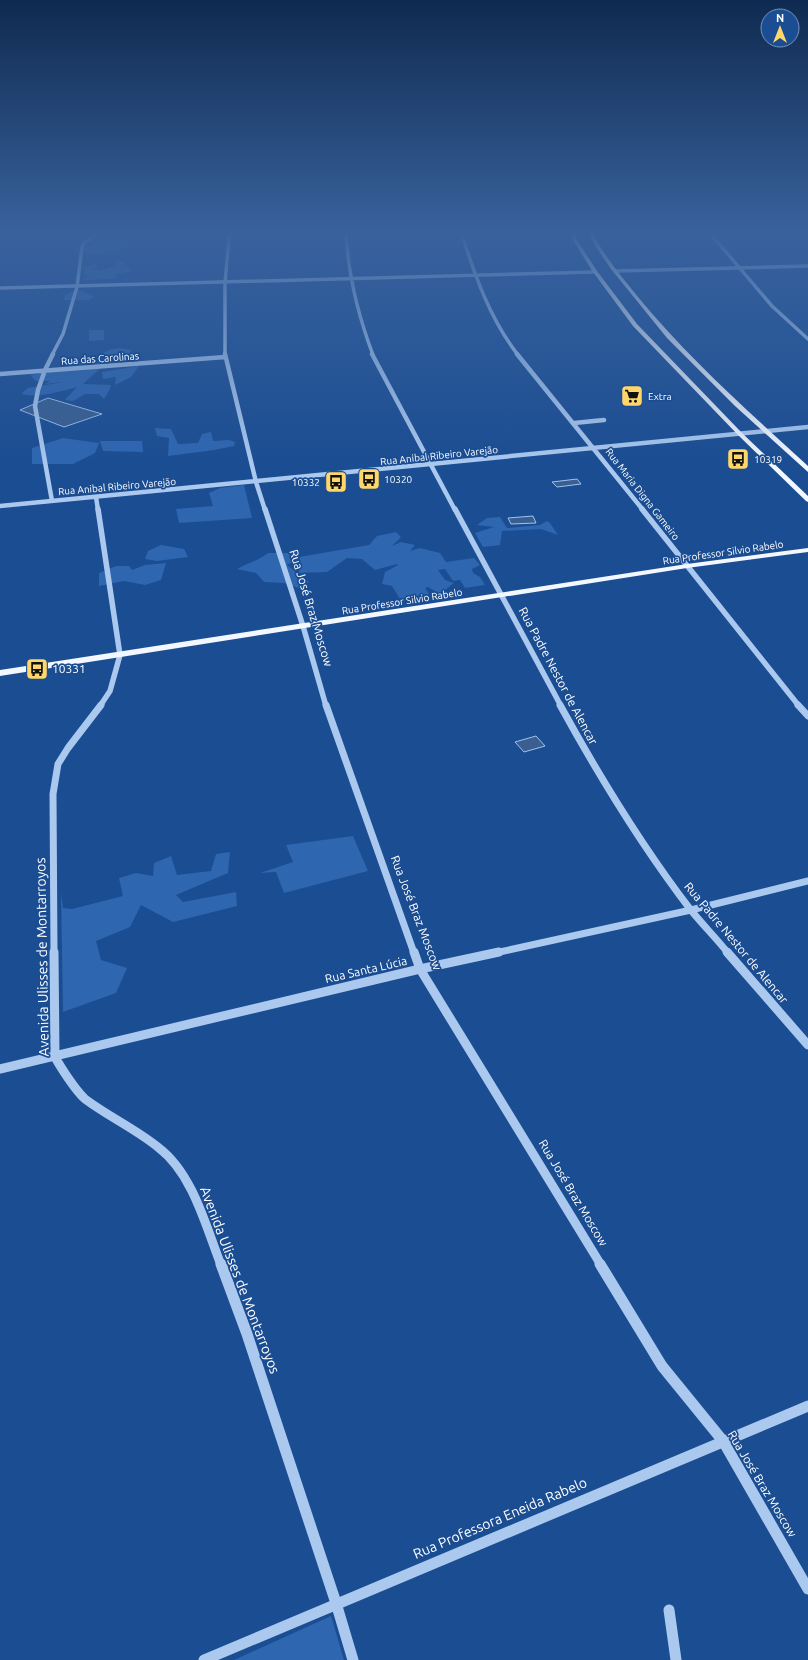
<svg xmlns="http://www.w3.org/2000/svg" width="808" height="1660" font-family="Ubuntu,sans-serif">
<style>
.green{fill:#2e66b0}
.water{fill:#3a5e90;stroke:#9ec3f1}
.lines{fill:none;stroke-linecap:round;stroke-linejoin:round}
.minor-far5{stroke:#abc9ef;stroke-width:3.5}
.minor-far4{stroke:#abc9ef;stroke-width:4.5}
.minor-far3{stroke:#abc9ef;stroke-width:5.5}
.minor-far2{stroke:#abc9ef;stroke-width:7}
.minor-far1{stroke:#abc9ef;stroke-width:9}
.minor{stroke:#abc9ef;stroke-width:11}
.major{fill:#f3f7ff;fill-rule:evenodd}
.labels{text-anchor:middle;stroke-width:3.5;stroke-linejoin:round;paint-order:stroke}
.far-street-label{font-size:10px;fill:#fff;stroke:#1b4d92}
.far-poi-label{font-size:10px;fill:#fff;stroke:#1b4d92;text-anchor:start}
.street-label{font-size:12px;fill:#fff;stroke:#1b4d92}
.poi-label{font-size:12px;fill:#fff;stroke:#1b4d92;text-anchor:start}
.near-street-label{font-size:14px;fill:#fff;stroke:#1b4d92}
</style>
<rect width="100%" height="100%" fill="#1b4d92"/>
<path class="green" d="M105,242H124L126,244L120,246L121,249C106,256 88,255 72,251C82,248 98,246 105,242Z
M117,261L123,262L132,271L117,274L115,279L83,280L89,275L82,274L85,272L82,267L95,264L98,267L93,269L101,270L118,266L115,265Z
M78,289L94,297L89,300H64L65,295Z
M89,330H104V340L89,341Z
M120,348L131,350L129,356C119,358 107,361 98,355L112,349Z
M105,364L83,384L111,385L110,389L104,399L99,394H85L73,401L65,400L77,387C59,392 39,398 21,394L28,388L63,382L45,384L50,381H36L30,375C56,371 78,365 105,364Z
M139,366L131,377L115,385L116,377L103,379L102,372Z
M155,428L171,429L178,444L198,443L202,434L211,432L213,441L229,440L235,442L234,446L214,450L168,456L169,438L157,436Z
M63,438L99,443L95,453L73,464H32V448Z
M100,441H142L143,452L103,451Z
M244,485L252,518L179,523L176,509L213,506L209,493L220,488Z
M500,517L507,528L540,525L547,521L550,523L558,535L541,529L502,531L500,545L483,547L475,533L494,527L477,525L487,518Z
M396,532L401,537L392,546L401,542L415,545L410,551L420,548L440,553L446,562L474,558L480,565L472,569L473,573L480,577L485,585L465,588L460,580L453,581L445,569L438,570L445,580L454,583L440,594L428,587L425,588L429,594L400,599L392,586L382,584L385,572L398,565L397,564L375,570L362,559L347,558L327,572L299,573V557L369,545L377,536Z
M161,545L184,549L188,557L157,561L145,559L148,551Z
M268,553H288L295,561L287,565L309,582L299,588L284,583L264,582L256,573L237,569C248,563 258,561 268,553Z
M166,563L161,580L145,585L124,581L99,586V573L116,566H129L132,570L145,565Z
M353,836L368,871L284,893L276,872L260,873L293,862L286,845Z
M230,852L228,873L176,895L183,902L236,892L237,906L173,922L141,905L130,927L96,941L101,960L127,968L116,993L63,1012L61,892L63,908L72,909L123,896L119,878L136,873L153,876L154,863L171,856L177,875L211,871L216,854Z
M331,1616L344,1660H234Z"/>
<path class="water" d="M48,398L102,414L64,427L20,410Z
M577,479L581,484L557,487L552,482Z
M533,516L536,523L511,524L508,518Z
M536,736L545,746L524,752L515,742Z"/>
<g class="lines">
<path class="minor-far5" d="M346,232C348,275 358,315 373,355
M461,232C475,276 490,319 518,355
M709,232L772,306L808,339
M615,271L808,266
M0,288L595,272
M52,355L63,334L77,287L82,247L85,242L103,232
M225,355V283L229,237L231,232"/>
<path class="minor-far4" d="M225,354L256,482L265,510
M372,354L455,510
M517,354L643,510
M0,374L225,357
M574,423L604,420
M96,497L98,510
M52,501L35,406L38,390L45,370L53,354
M0,506L808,427"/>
<path class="minor-far3" d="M98,509L120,655L110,691L100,706
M265,509L303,626L326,706
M455,509L561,706
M642,509L799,706"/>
<path class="minor-far2" d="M326,705L414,953
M560,705C599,776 641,845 690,909C702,924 716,938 728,953
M798,705L808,716
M54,953L53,794L58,764L68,748L101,705
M495,953L691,910L808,881"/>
<path class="minor-far1" d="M54,952L55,1057C61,1068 76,1091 85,1099C109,1117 136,1129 159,1148C193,1174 206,1227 221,1265
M414,952L420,969L601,1265
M727,952L808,1045
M0,1069L420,969L499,952"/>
<path class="minor" d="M221,1264L247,1334L336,1603L353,1660
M600,1264L662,1366L723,1441L808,1589
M669,1610L676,1660
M204,1660L808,1406"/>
<path class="major" d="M570,232H574L577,240L597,271L637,324L742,433L808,496V502L806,501L738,435L633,326L593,272L573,240Z
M588,232H592C604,256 621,276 638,297C689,359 749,412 808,466V472L735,406L667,338L611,269L596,247Z
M808,548V552L687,568L0,676V670L687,564Z"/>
</g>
<linearGradient id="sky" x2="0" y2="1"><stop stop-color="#0f2a50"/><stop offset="0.5" stop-color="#39629d"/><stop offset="1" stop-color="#39629d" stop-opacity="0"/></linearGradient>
<rect width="808" height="465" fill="url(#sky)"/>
<defs>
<g id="supermarket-square" transform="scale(1.15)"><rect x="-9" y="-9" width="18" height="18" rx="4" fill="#ffd669" stroke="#1b4d92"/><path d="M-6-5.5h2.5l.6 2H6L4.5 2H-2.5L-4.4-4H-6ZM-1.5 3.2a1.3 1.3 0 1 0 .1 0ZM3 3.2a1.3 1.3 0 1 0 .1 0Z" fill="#111"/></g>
<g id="bus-square" transform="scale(1.15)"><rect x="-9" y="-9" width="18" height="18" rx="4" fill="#ffd669" stroke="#1b4d92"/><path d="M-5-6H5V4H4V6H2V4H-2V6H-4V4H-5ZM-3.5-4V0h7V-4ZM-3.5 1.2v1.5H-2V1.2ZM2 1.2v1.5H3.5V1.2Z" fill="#111"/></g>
</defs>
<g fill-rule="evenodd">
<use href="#supermarket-square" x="632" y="396"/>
<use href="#bus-square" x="738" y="459"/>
<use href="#bus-square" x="369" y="479"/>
<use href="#bus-square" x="336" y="482"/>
<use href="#bus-square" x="37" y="669"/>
</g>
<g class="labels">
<g class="far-street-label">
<text transform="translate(100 358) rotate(-4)" y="4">Rua das Carolinas</text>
<text transform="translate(439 455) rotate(-6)" y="4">Rua Anibal Ribeiro Varejão</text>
<text transform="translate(117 486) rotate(-5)" y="4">Rua Anibal Ribeiro Varejão</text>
<text transform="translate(643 494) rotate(52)" y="4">Rua Maria Digna Gameiro</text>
<text transform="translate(723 552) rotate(-8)" y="4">Rua Professor Silvio Rabelo</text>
<text transform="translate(402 601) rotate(-9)" y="4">Rua Professor Silvio Rabelo</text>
</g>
<g class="far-poi-label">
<text x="648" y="400">Extra</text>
<text x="754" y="463">10319</text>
<text x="384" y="483">10320</text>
<text x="320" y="486" text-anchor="end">10332</text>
</g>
<g class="street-label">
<text transform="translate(311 608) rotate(73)" y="4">Rua José Braz Moscow</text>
<text transform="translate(558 676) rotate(62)" y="4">Rua Padre Nestor de Alencar</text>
<text transform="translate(416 913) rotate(69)" y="4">Rua José Braz Moscow</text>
<text transform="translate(736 943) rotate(50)" y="4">Rua Padre Nestor de Alencar</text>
<text transform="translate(366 970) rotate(-13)" y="4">Rua Santa Lúcia</text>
<text transform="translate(573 1193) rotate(59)" y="4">Rua José Braz Moscow</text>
<text transform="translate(762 1484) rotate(59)" y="4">Rua José Braz Moscow</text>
</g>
<g class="poi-label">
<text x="52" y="673">10331</text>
</g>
<g class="near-street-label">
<text transform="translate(42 957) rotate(-91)" y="5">Avenida Ulisses de Montarroyos</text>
<text transform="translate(240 1280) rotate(69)" y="5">Avenida Ulisses de Montarroyos</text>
<text transform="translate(500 1518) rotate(-23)" y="5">Rua Professora Eneida Rabelo</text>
</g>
</g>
<g transform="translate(780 28)"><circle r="19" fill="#1b4d92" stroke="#7694be"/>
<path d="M0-3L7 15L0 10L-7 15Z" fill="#ffd669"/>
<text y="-6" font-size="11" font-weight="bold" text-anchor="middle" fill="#ffffff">N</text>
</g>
</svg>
